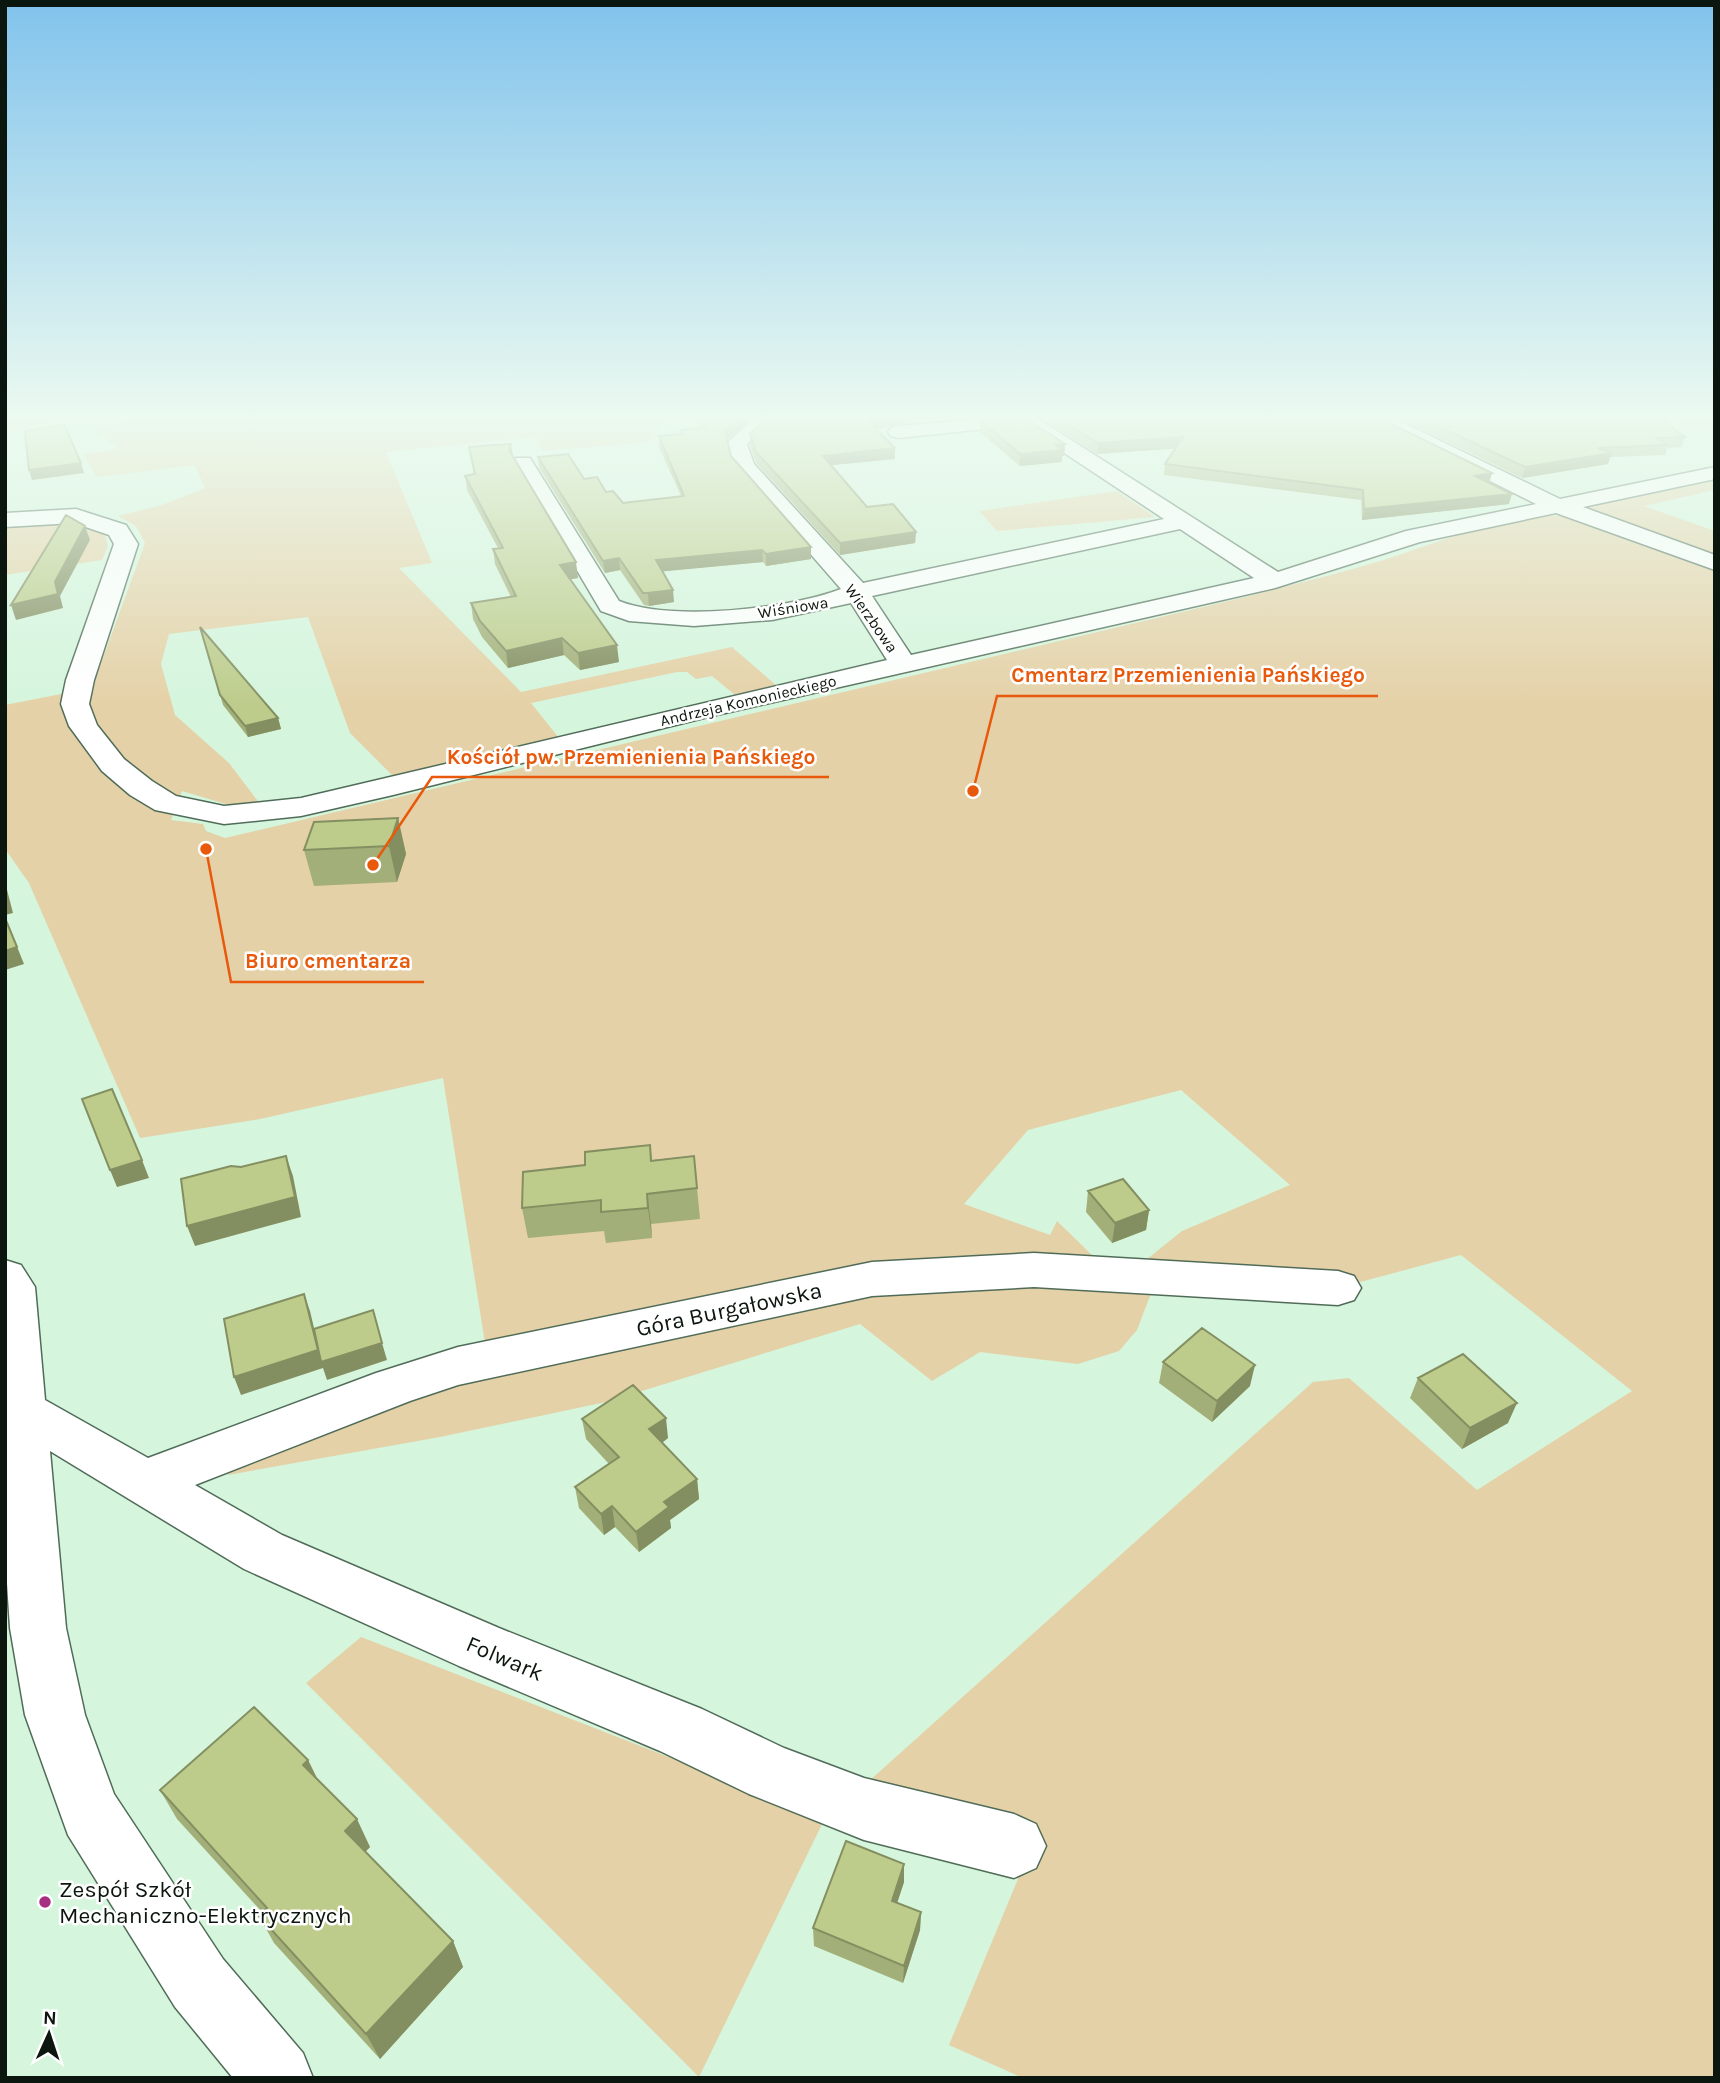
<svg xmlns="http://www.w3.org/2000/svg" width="1720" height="2083" font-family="Karla,sans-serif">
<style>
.green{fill:#e5d1a7;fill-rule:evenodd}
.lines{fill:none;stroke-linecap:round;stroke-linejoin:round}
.minor-casing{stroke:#506c58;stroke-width:3}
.minor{fill:#fff;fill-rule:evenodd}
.wall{fill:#a3af78}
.shaded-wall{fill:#848f61}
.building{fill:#bdcc8b;stroke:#848f61;stroke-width:2}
.poi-dot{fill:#a82e82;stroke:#fff;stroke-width:2.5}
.labels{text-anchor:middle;stroke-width:5;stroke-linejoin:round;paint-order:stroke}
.far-street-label{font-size:16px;fill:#0b160e;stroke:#fff}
.near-street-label{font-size:23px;fill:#0b160e;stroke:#fff}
.near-poi-label{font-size:23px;fill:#0b160e;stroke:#fff;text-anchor:start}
.leader{fill:none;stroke:#e8590c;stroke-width:2.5}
.callout-dot{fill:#e8590c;stroke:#fff;stroke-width:2.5}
.callout-label{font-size:21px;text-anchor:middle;font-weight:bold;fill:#e8590c;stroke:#fff;stroke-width:5;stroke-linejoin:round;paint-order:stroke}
</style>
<rect width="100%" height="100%" fill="#d5f5dd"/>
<path class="green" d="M5,415H77L5,434Z
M152,415H668L650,442L543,451L536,437L386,452L432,563L399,568L521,692L732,647L778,687L735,695L712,676L696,679L687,672H677L531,703L559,738L394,777L350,733L308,617L169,634L161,664L175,715L229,763L260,804L229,805L182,791L171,820L203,824L206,831L225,838L1241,598C1289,585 1339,574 1387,559C1439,542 1521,509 1574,517L1715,567V2078H1023L949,2045L1018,1879L1014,1846L868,1782L1313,1382L1349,1378L1477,1490L1632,1391L1461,1255L1338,1288L1162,1289L1150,1296L1137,1330L1119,1351L1078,1364L980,1352L932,1381L860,1324L606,1402L440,1437L228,1475L240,1445L485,1343L443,1078L260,1119L140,1138L29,883L5,849V705L92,688L145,543L136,526L118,516L162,505L205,488L195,465L97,477L83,455L118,448L92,429ZM1181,1090L1290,1185L1182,1231L1141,1264L1094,1257L1057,1221L1050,1235L964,1204L1028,1130Z
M1662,415H1715V429H1686Z
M1715,479V490L1644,506L1715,531V560L1584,508Z
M1117,491L1155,517L997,531L979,511Z
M21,523C50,523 78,522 105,535L108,546L102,560L5,575V526Z
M361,1637L825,1818L699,2077L306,1683Z"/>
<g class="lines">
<g class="minor-casing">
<path id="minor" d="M757,415H778L747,444L754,464L863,583L1164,519L1022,425L898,438L891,436L888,432L891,428L898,426L1032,415L1278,572L1406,531L1536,504L1366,419L1364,415H1387L1560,499L1715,467V479L1583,507L1715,555V570L1556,513L1420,542L1275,588L712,716L393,795L301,816L224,824L155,810L130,795L102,771L69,726L61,704L66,680L114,544L109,535L74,523L5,527V513L76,509L126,525L138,544L94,680L89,704L97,725L124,759L152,781L176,796L224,806L301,798L887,660L851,603L772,620L694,626L629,621L601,611L513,462L516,458H530L619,601C672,622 789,609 841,589L734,466L727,443ZM1180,529L1254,578L911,655L872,596Z
M1034,1253L1338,1271L1354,1276L1361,1288L1354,1300L1338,1305L1034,1287L872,1296L458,1385L410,1401L195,1485L282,1535L499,1628L702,1709L784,1748L864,1778L1014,1814L1036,1824L1046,1846L1036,1868L1014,1878L864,1840L749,1794L660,1751L459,1666L244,1569L50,1451L66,1628L85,1715L114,1794L223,1959L303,2053L313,2078H233L175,2007L68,1835L25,1715L10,1628L5,1554V1260L21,1265L35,1287L45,1400L148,1458L376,1373L458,1347L872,1262Z"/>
</g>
<use href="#minor" class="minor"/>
</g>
<path class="wall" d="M697,415H755L727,440L731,456L811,547V559L766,566L763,562L662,571L674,602L649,606L644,605L620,570L605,573L539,468L538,457L584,479L623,503L681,496L659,447V436L680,434V430L700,428L698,425Z
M770,415H916L915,422L876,429L895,448V459L831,465L867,507L916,532L915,543L840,555L756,463L750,445V434Z
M1039,415H1373L1492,473L1489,483L1509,504L1362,520L1361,500L1164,475L1165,464L1176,448L1097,454L1039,416Z
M1392,415H1655L1685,437L1682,447L1667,448L1665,455L1610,457L1608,464L1522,478Z
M980,420L1065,444L1064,456H1062V462L1020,466L980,432Z
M469,447L513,457L578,578L570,579L619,662L580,670L564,655L508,668L482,637L473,619L471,603L511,597L495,564L493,549L498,548L467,490L465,476L474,475Z
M200,627L278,718L281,729L248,737L223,705Z
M398,818L406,854L397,882L314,886L304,850Z
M650,1145L652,1160L694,1156L700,1219L651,1224L652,1238L606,1243L604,1231L528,1238L522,1208L585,1165Z
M1088,1191L1149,1210L1146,1230L1112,1243L1086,1212Z
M1163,1362L1250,1386L1212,1422L1159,1383Z
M1418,1378L1508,1423L1462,1449L1410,1398Z
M582,1419L668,1438L662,1443L697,1479L699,1499L670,1520L671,1528L639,1552L615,1527L604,1535L579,1508L575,1487L609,1464L586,1439Z
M308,1760L317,1778L370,1847L365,1852L453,1941L463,1967L380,2059L274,1943L259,1916L262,1912L177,1819L160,1790Z
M904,1864V1882L897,1902L921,1912L920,1930L903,1983L814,1946L813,1928Z"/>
<path class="shaded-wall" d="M743,415H755L725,441V431Z
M899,415H916L915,422L867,430V420Z
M1183,437L1182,448L1097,454L1098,443Z
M511,444L513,457L509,450Z
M1065,444L1064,456H1062V462L1020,466V454L1056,445Z
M895,448V459L823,466V456Z
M1612,453L1608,464L1522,478L1525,467Z
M81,463L84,473L32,480L29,470Z
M1492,473L1489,483L1475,476Z
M1512,494L1509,504L1362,520L1364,509Z
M85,526L90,540L60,596L63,608L16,620L11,605L55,582Z
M916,532L915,543L840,555V543Z
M811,547V559L766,566V554Z
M762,550L763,562L657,572L656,560Z
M619,558L620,570L605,573L603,561Z
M576,562L578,578L562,581L560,565Z
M673,590L674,602L649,606L648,593Z
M562,638L564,655L508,668L506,651Z
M617,645L619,662L580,670L578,653Z
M278,718L281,729L248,737L245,726Z
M398,818L406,854L397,882L389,846Z
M5,882L13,913L5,915Z
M5,917L24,964L5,970Z
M286,1156L293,1176L301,1217L195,1246L187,1226Z
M142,1160L149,1178L117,1187L110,1170Z
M647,1194L651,1224L652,1238L648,1208Z
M1149,1210L1146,1230L1112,1243L1115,1223Z
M304,1294L310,1311L322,1362L382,1343L387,1360L327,1380L323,1368L241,1395L234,1377Z
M1255,1365L1250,1386L1212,1422L1217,1401Z
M1517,1403L1508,1423L1462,1449L1470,1428Z
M666,1418L668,1438L652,1450L649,1429Z
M697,1479L699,1499L670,1520L671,1528L639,1552L636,1532L664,1502Z
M612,1506L615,1527L604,1535L601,1514Z
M308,1760L322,1789L303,1765Z
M357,1819L370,1847L358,1859L345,1831Z
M904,1864V1882L892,1919V1901Z
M921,1912L920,1930L903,1983L904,1966Z
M453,1941L463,1967L380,2059L366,2034Z"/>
<path class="building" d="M697,415H743L725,431L731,456L811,547L766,554L762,550L656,560L673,590L648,593H643L619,558L603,561L538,457L568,454L584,479L597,477L606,492L613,491L623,503L684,496L659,436L683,434L680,430L707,427Z
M770,415H899L867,420L895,448L823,456L867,507L893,504L916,532L840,543L756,452L750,434Z
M1052,415H1373L1492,473L1475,476L1512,494L1364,509L1363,490L1165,464L1183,437L1098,443Z
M1414,415H1655L1685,437L1657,438L1668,445L1598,448L1612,453L1525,467Z
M1022,416L1065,444L1056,445L1063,450L1020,454L980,420Z
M64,424L81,463L29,470L25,431Z
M511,444L509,450L576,562L560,565L617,645L578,653L562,638L506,651L480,621L471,603L516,596L493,549L503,548L465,476L475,474L469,447Z
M66,515L85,526L55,582L58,594L11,605Z
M200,627L278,718L245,726L220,695Z
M398,818L389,846L304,850L314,822Z
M5,918L17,947L5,951Z
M112,1089L142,1160L110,1170L82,1099Z
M650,1145L651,1161L694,1156L697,1188L647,1194L648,1208L601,1212V1200L522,1208L523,1172L585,1165V1152Z
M286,1156L295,1197L187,1226L181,1179L231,1166L241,1167Z
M1123,1179L1149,1210L1115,1223L1088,1191Z
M304,1294L318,1350L234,1377L224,1319Z
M373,1310L382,1343L321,1362L314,1329Z
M1202,1328L1255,1365L1217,1401L1163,1362Z
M1463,1354L1517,1403L1470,1428L1418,1378Z
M633,1385L666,1418L649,1429L697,1479L664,1502L669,1507L636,1532L612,1506L601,1514L575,1487L619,1457L582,1419Z
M254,1707L308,1760L303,1765L357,1819L345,1831L453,1941L366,2034L259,1916L267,1908L160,1790Z
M846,1841L904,1864L892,1901L921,1912L904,1966L813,1928Z"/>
<linearGradient id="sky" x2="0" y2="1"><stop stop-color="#81c3ec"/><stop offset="0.59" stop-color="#ecfaf0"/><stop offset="1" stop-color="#ecfaf0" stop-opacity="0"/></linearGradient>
<rect width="1720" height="706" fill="url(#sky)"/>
<circle class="poi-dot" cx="45" cy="1902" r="7"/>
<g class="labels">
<g class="far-street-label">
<text transform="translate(793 607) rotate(-9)" y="6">Wiśniowa</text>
<text transform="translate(872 618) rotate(55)" y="6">Wierzbowa</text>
<text transform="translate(748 700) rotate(-13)" y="6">Andrzeja Komonieckiego</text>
</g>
<g class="near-street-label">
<text transform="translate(729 1309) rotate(-12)" y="8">Góra Burgałowska</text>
<text transform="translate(505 1658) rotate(23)" y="8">Folwark</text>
</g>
<g class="near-poi-label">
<text x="59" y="1897">Zespół Szkół<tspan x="59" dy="26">Mechaniczno-Elektrycznych</tspan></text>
</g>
</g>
<path class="leader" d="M973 791L997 696H1378M373 865L432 777H829M206 849L231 982H424"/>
<g class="callout-dot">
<circle cx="973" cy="791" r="7"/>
<circle cx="373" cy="865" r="7"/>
<circle cx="206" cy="849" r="7"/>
</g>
<g class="callout-label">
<text x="1188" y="682">Cmentarz Przemienienia Pańskiego</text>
<text x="631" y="764">Kościół pw. Przemienienia Pańskiego</text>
<text x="328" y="968">Biuro cmentarza</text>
</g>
<rect width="1720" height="2083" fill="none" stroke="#0b160e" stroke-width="14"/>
<g transform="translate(49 2034) rotate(3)" stroke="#ffffff" stroke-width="5" paint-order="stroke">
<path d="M0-5L12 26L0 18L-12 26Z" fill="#0b160e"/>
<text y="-10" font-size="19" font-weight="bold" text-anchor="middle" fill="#0b160e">N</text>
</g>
</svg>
